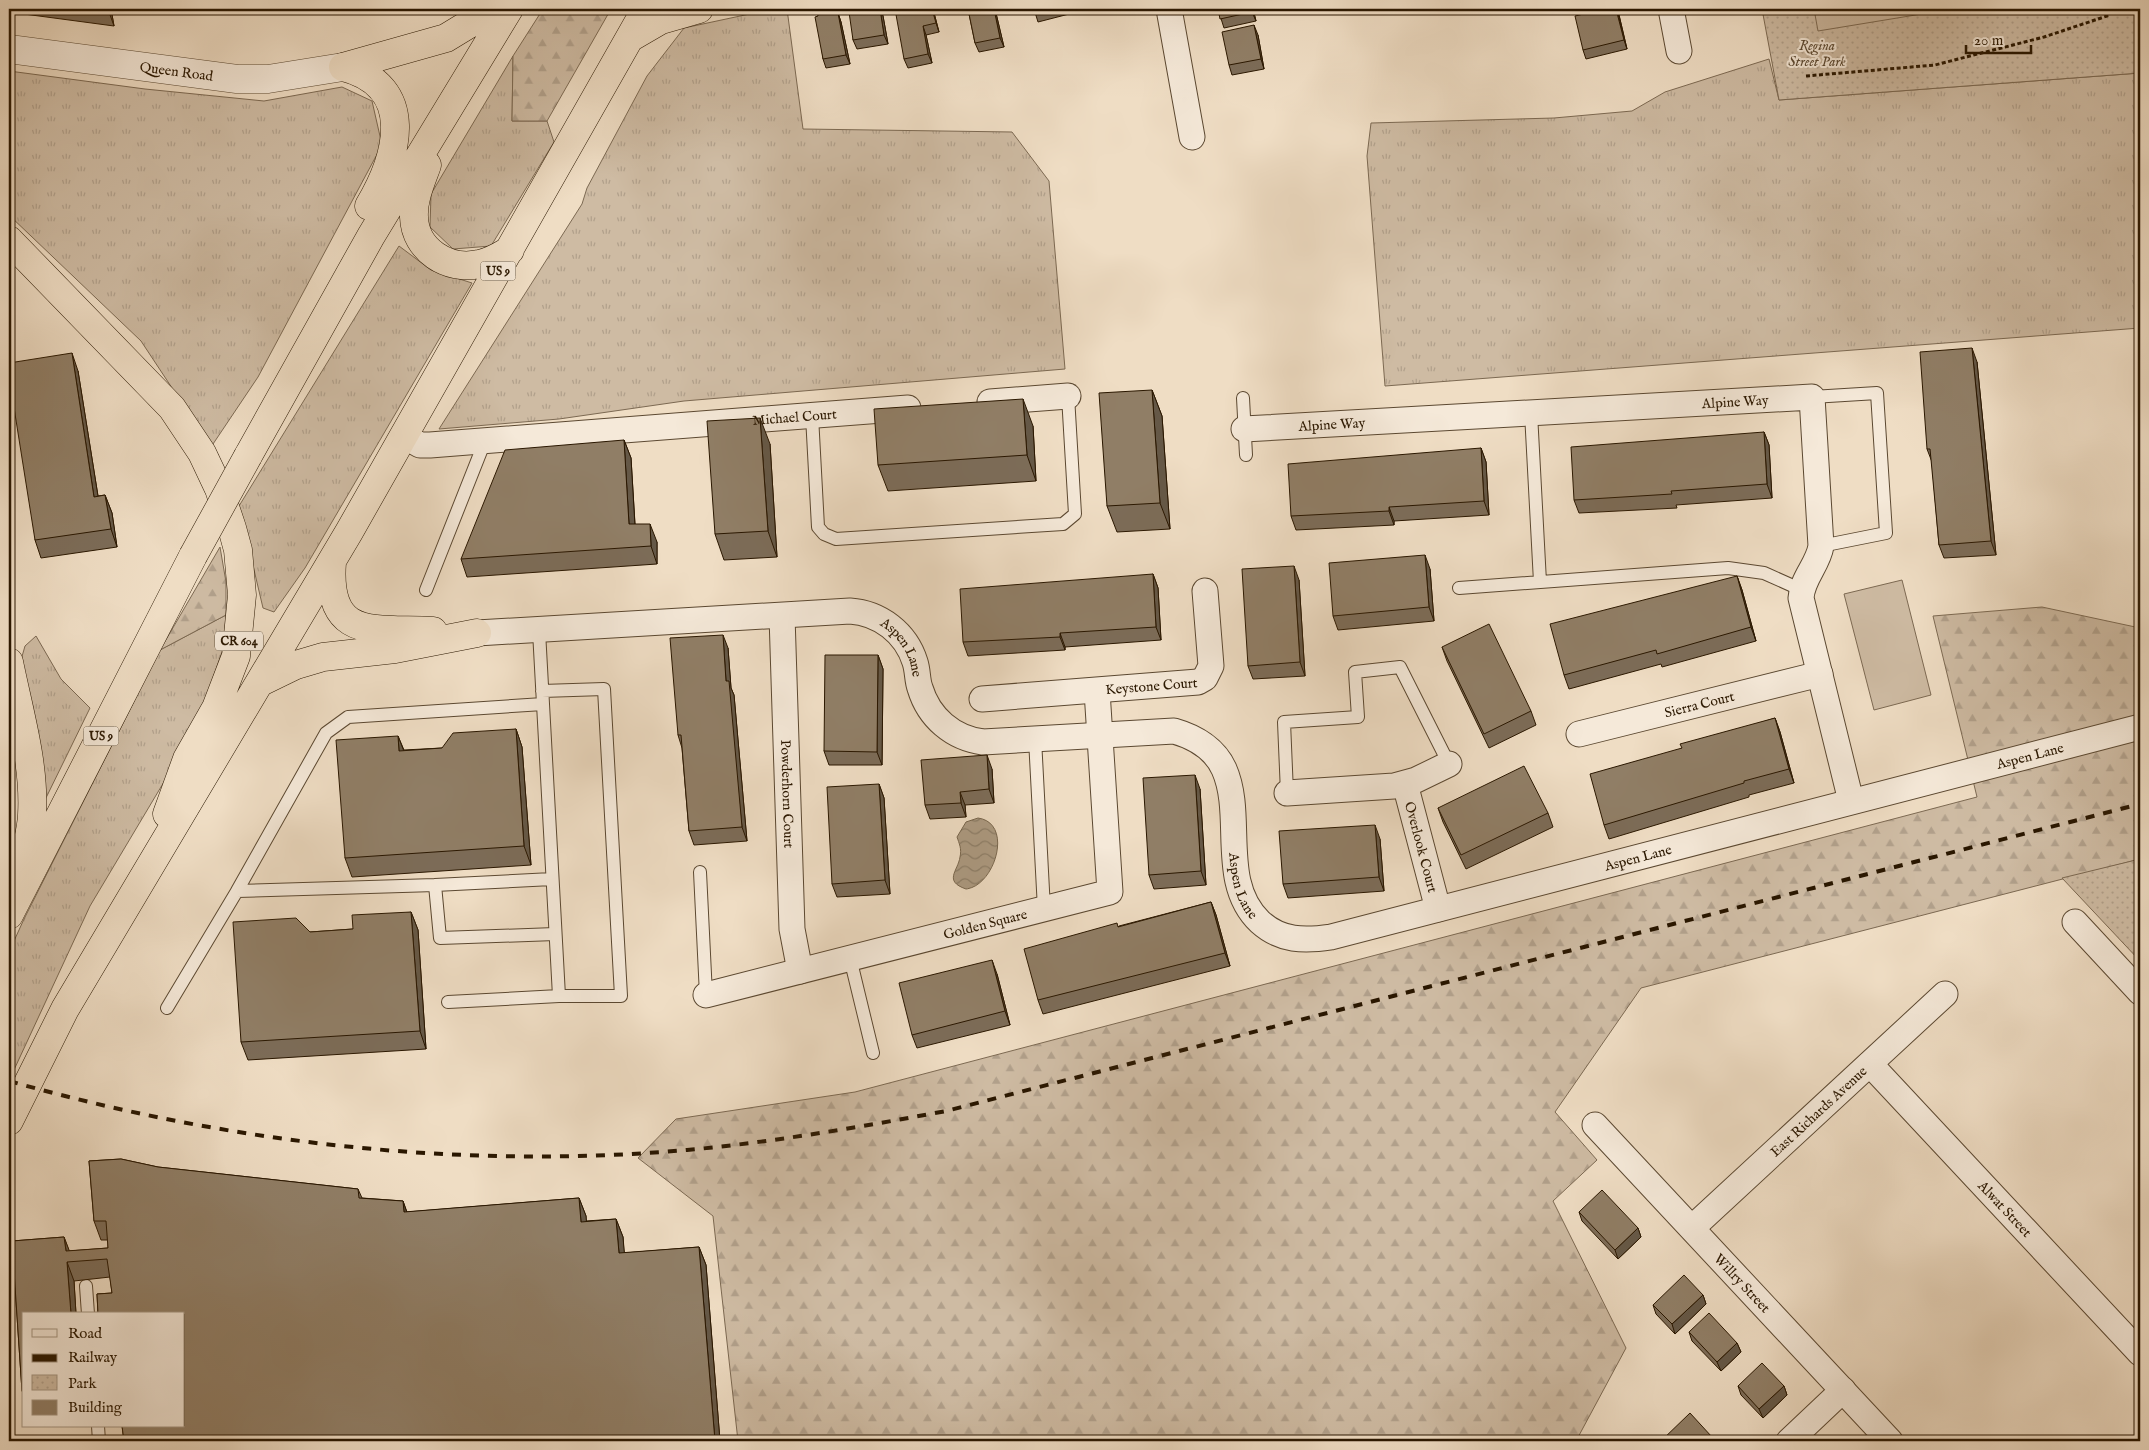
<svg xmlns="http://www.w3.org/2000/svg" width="2149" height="1450" font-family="'IM FELL English',serif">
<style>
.grass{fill:url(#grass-tufts);stroke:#7c6952}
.forest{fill:url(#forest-firs);stroke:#7c6952}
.park{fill:url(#park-dots);stroke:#7c6952}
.pitch{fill:#cebba3;stroke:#7c6952}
.water{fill:url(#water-waves);stroke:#78664d}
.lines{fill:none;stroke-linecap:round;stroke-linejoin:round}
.service-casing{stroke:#5b4831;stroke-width:14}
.minor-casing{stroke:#5b4831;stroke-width:27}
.tertiary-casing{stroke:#5b4831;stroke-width:29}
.trunk-casing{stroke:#2a1700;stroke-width:29}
.path{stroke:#2a1700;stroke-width:3;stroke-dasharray:4 2.5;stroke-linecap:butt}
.service{stroke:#f5e9d9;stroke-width:12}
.minor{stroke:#f5e9d9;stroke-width:25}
.tertiary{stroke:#f5e9d9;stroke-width:28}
.trunk{stroke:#efddc4;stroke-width:28}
.rail{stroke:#2a1700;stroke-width:4;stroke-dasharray:9 9;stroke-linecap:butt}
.trunk-bridge-casing{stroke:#2a1700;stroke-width:29;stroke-linecap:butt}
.trunk-bridge{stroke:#efddc4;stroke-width:28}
.wall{fill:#7c6c58;stroke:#2a1700}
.shaded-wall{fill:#655847;stroke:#2a1700}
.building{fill:#907e66;stroke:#2a1700}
.labels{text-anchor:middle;stroke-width:4;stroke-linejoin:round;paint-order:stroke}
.shield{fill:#f5e9d9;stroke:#675641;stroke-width:1}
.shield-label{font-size:12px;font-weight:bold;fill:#2a1700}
.park-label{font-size:14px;font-style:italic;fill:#5b4831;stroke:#f5e9d9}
.street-label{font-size:14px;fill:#2a1700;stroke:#f5e9d9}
</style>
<defs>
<pattern id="grass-tufts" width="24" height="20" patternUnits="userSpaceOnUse" patternTransform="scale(1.25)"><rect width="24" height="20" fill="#cebba3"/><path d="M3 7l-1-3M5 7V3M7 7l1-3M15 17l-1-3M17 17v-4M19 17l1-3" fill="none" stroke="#b1a08b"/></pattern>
<pattern id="forest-firs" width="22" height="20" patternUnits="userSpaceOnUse" patternTransform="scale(1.25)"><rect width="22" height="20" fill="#cebba3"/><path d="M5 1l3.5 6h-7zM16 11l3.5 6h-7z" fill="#b1a08b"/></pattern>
<pattern id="park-dots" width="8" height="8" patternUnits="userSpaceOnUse" patternTransform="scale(1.25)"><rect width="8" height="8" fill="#cebba3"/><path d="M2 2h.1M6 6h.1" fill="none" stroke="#b1a08b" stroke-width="1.8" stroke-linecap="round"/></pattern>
<pattern id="water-waves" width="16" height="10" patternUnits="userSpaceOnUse" patternTransform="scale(1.25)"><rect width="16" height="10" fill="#ac9a81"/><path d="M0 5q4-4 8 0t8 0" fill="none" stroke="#8c7d67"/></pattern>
</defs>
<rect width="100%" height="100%" fill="#efddc4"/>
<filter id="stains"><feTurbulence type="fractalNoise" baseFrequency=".004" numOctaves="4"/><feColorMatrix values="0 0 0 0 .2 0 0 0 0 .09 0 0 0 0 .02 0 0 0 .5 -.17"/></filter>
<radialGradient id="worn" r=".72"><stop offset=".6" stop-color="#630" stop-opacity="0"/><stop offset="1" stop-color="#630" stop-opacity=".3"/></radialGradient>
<path class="grass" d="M773,9H787L803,129L1012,132L1049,181L1065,369L684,401L559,419L439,429L582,204L587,188L647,76L684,28Z
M513,56L512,121H547L554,142L491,246L453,249L430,227L431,194Z
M1769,59L1779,100L2140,73V328L1385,386L1367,156L1371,123L1554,118L1632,111L1665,92Z
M9,71L145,89L264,101L342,87L372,101L382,145L258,377L211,447L141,341L9,215Z
M399,246L431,270L472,283L305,568L274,612L263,608L239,506Z
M226,615L224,646L205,701L186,745L90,906L13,1072L9,1071V952L24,919L160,650Z
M36,636L61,679L90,708L43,804L21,660L25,646Z"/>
<path class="forest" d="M543,9H611L547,121H512L513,56Z
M220,547L226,582V615L160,650Z
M2042,607L2140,628V859L1641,988L1555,1112L1597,1160L1553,1201L1626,1348L1576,1441H738L713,1216L638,1158L676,1119L855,1092L1977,797L1933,616Z"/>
<path class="park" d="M1762,9H2140V73L1779,100Z
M2140,859V961L2062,878Z"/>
<path class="pitch" d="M1814,9H1952L1818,31Z
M1902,580L1931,695L1874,710L1844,594Z"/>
<path class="water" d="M978,818C1014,823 995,886 966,889C943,881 958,871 960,857C962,849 959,843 957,837L966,822Z"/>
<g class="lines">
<g class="service-casing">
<path id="service" d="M1812,397L1877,393L1886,533L1821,546
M1243,398L1246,455
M1531,413L1540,582
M812,416L818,527L824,534L836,539L1063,524L1075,514L1068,396
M1459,588L1728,568L1764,573L1802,590
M426,590L485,441
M539,631L559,996
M1035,739L1044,909
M1287,793L1284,722L1358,717L1355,672L1400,667L1449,764
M700,872L706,995
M552,879L435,885L440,938L555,934
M435,885L237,891L326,733L348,717L543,704
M850,958L873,1053
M448,1002L559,996H621L604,689L542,691
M167,1008L237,891
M86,1286L88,1314
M98,1426L99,1441"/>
</g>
<g class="minor-casing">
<g id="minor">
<path d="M1169,9L1192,137"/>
<path d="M1671,9L1679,51"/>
<path d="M990,402L1068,396"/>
<path id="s1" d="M1244,429L1812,397L1821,546C1818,565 1802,578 1801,598L1851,801"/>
<path id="s2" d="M404,436L420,445H430L908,408"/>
<path id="s3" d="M782,616L792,929L800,971"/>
<path id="s4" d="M477,633L850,611C880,613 906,633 915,662C918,671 917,680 920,688C929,718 953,738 983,742L1174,731C1195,737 1215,749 1224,769C1245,816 1218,882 1260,922C1281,941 1304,941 1331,937L2140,727"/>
<path id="s5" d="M982,699L1198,682L1205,678L1211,666L1205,591"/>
<path id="s6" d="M1579,734L1820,674"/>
<path id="s7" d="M1405,784L1438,909"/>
<path d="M1287,793L1394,786L1416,780L1449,764"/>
<path d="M2075,922L2140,992"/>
<path id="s8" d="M706,995L1110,892L1097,691"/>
<path id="s9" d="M1870,1064L2140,1353"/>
<path id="s10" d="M1595,1125L1890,1441"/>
<path id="s11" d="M1692,1228L1945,994"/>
<path d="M1789,1441L1843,1390"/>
</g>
</g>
<g class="tertiary-casing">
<g id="tertiary">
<path id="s12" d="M9,49L237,79H268L343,67"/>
</g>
</g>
<g class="trunk-casing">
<path id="trunk" d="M630,38L661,20L699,9
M343,67C418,86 398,157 369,206
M343,67L446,38L469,24L483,9
M427,165C421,182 413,199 414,217C415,250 448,271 479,264C491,262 500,256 510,250
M9,240L172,408L202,453L219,489L232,528L238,550L242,595L236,656L216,708L187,759L167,814
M248,456L371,236L509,9
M332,562C326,641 374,628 433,631
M9,662C19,712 35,764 32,815C31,835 25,853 18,872
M259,683L296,665L323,657L395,649L477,633
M9,915L193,556
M9,1121L65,1009L349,532L646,9"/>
</g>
<path class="path" d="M1806,76L1935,65L2044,37L2107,16L2104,9"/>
<use href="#service" class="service"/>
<use href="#minor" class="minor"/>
<use href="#tertiary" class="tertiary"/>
<use href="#trunk" class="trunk"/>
<path class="rail" d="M9,1081C228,1143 460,1170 687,1150C774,1142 860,1127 946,1111L2140,804"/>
<g class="trunk-bridge-casing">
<path id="trunk-bridge" d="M193,556L248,456"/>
</g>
<use href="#trunk-bridge" class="trunk-bridge"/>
</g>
<path class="wall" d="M9,9H111L114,26L9,12Z
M835,9L837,13H838L841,22L850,64L826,68L823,59L818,16Z
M858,9H881L883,16L888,44L857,49L853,40Z
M933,9L939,32L926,35L932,63L908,68L904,59Z
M968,9H995L1004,47L979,52L975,43Z
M1034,9H1072L1073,13L1038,22Z
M1218,9H1253L1256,21L1224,28Z
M1617,9L1619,15L1627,49L1586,59L1583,50Z
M1258,35L1264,69L1232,75L1229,65Z
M1977,362L1996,555L1944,558L1939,545L1932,462L1927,449Z
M78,371L98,496L105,495L112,513L117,547L41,558L35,540Z
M1152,390L1162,416L1170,529L1117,532L1107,506Z
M1033,426L1036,481L888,491L878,465Z
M1764,432L1769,445L1772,498L1676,505L1677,508L1579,513L1574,500Z
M624,440L631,458L635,524L657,542V564L467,577L461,559Z
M770,444L777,557L724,560L715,534Z
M1481,448L1486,462L1489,515L1394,521V525L1296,530L1291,516Z
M1430,569L1434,621L1338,630L1333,616Z
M1153,574L1158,588L1161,640L1065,647V650L968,656L963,642Z
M1737,576L1742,590L1756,641L1662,667L1661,664L1569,689L1564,675Z
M1299,580L1305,676L1253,679L1248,666Z
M1442,647L1531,711L1536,725L1489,748L1447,661Z
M728,648L731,688L734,695L747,841L694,845L689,831L682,748L678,735Z
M878,655L883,669L882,765H829L824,751Z
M1775,718L1780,732L1794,783L1749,795V797L1609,839L1604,825L1682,748Z
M516,729L522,747L531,865L352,877L345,858L398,736L404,750L442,748Z
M992,769L994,803L965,805L966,817L930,819L925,805Z
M879,784L884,798L890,894L837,897L832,884Z
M1200,789L1206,885L1154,889L1149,875Z
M1438,808L1548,813L1553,827L1466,869L1443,822Z
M1380,839L1384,891L1288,898L1283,884Z
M1211,902L1216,915L1230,966L1043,1014L1038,1000L1119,926Z
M411,912L418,930L426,1049L248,1060L241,1042L310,932L353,929Z
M997,974L1010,1025L917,1048L912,1035Z
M121,1159L158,1167L358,1189L362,1198L403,1201L407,1212L579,1198L586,1216V1221L616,1219L623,1237L624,1253L699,1247L706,1265L720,1441H124L122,1426H184V1314H98L97,1294L112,1293L110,1277L74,1281L76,1314H24V1396L22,1391L12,1241L64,1237L69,1251L108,1248V1240H101L94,1221L89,1161Z
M1579,1212L1638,1228L1641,1237L1618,1259L1582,1221Z
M1703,1295L1706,1304L1675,1334L1656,1314L1653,1305Z
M1689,1332L1737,1343L1741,1352L1721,1371L1692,1341Z
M1738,1386H1784L1787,1395L1763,1418L1741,1395Z"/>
<path class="shaded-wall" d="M108,9H111L114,26L109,12Z
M880,9L883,16L888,44L884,35Z
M932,9H933L939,32L936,23Z
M994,9H995L1004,47L1000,38Z
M1252,9H1253L1256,21L1252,12Z
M1617,9L1619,15L1627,49L1624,40Z
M838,13L841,22L850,64L846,55Z
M1254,25L1258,35L1264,69L1261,59Z
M923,26L926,35L932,63L928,54Z
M1972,348L1977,362L1996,555L1991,541Z
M72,353L78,371L101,515L94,497Z
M1152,390L1162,416L1170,529L1160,503Z
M1023,399L1033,426L1036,481L1027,455Z
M760,418L770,444L777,557L768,531Z
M1764,432L1769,445L1772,498L1767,484Z
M624,440L631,458L636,543L629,524Z
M1481,448L1486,462L1489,515L1484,501Z
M105,495L112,513L117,547L111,529Z
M1389,507L1394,521V525L1389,511Z
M650,524L657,542V564L651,546Z
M1425,555L1430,569L1434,621L1429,607Z
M1294,566L1299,580L1305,676L1300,662Z
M1153,574L1158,588L1161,640L1156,627Z
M1737,576L1742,590L1756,641L1751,627Z
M1060,633L1065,647V650L1060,637Z
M723,635L728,648L731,688L734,695L747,841L742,827L726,681Z
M878,655L883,669L882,765L877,752Z
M1775,718L1780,732L1794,783L1789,769Z
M516,729L522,747L531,865L524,846Z
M398,736L405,754L399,751Z
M987,755L992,769L994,803L989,789Z
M1195,775L1200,789L1206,885L1201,871Z
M879,784L884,798L890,894L885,880Z
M960,792L965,805L966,817L961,803Z
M1375,825L1380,839L1384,891L1379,877Z
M1211,902L1216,915L1230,966L1225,953Z
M411,912L418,930L426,1049L420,1031Z
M992,960L997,974L1010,1025L1005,1011Z
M579,1198L586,1216L588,1240L581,1222Z
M403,1201L409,1219L404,1212Z
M616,1219L623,1237L626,1272L619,1253Z
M1638,1228L1641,1237L1618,1259L1615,1250Z
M64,1237L71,1255L66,1251Z
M699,1247L706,1265L720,1441H715Z
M67,1262L74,1281L76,1314H71Z
M1703,1295L1706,1304L1675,1334L1672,1324Z
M1737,1343L1741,1352L1721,1371L1717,1362Z
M1784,1386L1787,1395L1763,1418L1759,1409Z
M1712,1437L1714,1441H1707Z"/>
<path class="building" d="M83,9H108L109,12Z
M829,9H835L836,14L838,13L846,55L823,59L815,17L818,16L817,11Z
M858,9H880L884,35L853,40L849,12L858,10Z
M895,9H932L936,23L923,26L928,54L904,59Z
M968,9H994L1000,38L975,43Z
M1034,9H1050L1035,13Z
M1218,9H1252V12L1220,19Z
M1605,9H1616L1624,40L1583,50L1575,16Z
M1254,25L1261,59L1229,65L1222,32Z
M1972,348L1991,541L1939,545L1930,449H1927L1920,352Z
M72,353L94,497L105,495L111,529L35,540L9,376V363Z
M1152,390L1160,503L1107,506L1099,393Z
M1023,399L1027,455L878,465L874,409Z
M760,418L768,531L715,534L707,421Z
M1764,432L1767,484L1671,491L1672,494L1574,500L1571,447Z
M624,440L629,524H650L651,546L461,559L505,450Z
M1481,448L1484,501L1389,507V511L1291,516L1288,464Z
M1425,555L1429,607L1333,616L1329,563Z
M1294,566L1300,662L1248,666L1242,569Z
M1153,574L1156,627L1060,633V637L963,642L960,589Z
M1737,576L1751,627L1657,654L1656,650L1564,675L1550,624Z
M1489,624L1531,711L1484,734L1442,647Z
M723,635L726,681H729L742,827L689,831L681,735H678L670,638Z
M825,655H878L877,752L824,751Z
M1775,718L1789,769L1744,781V783L1604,825L1590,774L1682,748L1680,744Z
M516,729L524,846L345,858L336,740L398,736L399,751L442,748L453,733Z
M987,755L989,789L960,792L961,803L925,805L921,760Z
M1524,766L1548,813L1461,855L1438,808Z
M1195,775L1201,871L1149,875L1143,778Z
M879,784L885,880L832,884L827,787Z
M1375,825L1379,877L1283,884L1279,831Z
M1211,902L1225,953L1038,1000L1024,949L1117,923L1118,927Z
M411,912L420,1031L241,1042L233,922L296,918L310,932L353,929L352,915Z
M992,960L1005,1011L912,1035L899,983Z
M121,1159L158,1167L358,1189L359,1198L403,1201L404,1212L579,1198L581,1222L616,1219L619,1253L699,1247L715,1441H124L122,1426H184V1314H98L97,1294L112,1293L107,1259L67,1262L71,1314H24V1391H22L12,1241L64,1237L66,1251L108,1248L106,1221H94L89,1161Z
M1602,1190L1638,1228L1615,1250L1579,1212Z
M1684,1275L1703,1295L1672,1324L1653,1305Z
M1709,1313L1737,1343L1717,1362L1689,1332Z
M1762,1363L1784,1386L1759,1409L1738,1386Z
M1690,1413L1712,1437L1707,1441H1661Z
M1645,1437L1649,1441H1640Z"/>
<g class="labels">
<g class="shield">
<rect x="480.5" y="261.5" width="35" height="19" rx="4"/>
<rect x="215" y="631.5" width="48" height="19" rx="4"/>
<rect x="83.5" y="726.5" width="35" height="19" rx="4"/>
</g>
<g class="shield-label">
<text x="498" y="275">US 9</text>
<text x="239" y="645">CR 604</text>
<text x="101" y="740">US 9</text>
</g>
<g class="park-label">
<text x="1817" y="50">Regina<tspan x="1817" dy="16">Street Park</tspan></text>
</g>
<g class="street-label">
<text dy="5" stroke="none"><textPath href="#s12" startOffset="169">Queen Road</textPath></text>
<text dy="5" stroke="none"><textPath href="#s1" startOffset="492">Alpine Way</textPath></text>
<text dy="5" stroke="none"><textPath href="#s2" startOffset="394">Michael Court</textPath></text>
<text dy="5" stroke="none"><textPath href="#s1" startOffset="88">Alpine Way</textPath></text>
<text dy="5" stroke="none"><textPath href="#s4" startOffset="442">Aspen Lane</textPath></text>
<text dy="5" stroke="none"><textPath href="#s5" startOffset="170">Keystone Court</textPath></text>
<text dy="5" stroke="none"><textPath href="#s6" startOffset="124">Sierra Court</textPath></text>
<text dy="5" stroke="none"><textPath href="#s4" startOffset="1790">Aspen Lane</textPath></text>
<text dy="5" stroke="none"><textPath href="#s3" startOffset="178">Powderhorn Court</textPath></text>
<text dy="5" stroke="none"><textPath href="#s7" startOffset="65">Overlook Court</textPath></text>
<text dy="5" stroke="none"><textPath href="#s4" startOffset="1385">Aspen Lane</textPath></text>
<text dy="5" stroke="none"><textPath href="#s4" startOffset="951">Aspen Lane</textPath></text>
<text dy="5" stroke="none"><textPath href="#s8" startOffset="288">Golden Square</textPath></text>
<text dy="5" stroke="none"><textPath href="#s11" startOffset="172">East Richards Avenue</textPath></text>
<text dy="5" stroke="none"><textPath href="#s9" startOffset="198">Alwat Street</textPath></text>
<text dy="5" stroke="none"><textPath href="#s10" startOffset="216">Willry Street</textPath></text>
</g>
</g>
<rect width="2149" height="1450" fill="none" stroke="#efddc4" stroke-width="30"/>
<rect x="10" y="10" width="2129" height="1430" fill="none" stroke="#2a1700" stroke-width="2.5"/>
<rect x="15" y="15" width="2119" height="1420" fill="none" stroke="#2a1700"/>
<rect x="22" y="1312" width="162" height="115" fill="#f5e9d9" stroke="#a49582"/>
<rect x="32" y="1329" width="25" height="8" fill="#f5e9d9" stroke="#a49582"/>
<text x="68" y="1338" font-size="15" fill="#2a1700">Road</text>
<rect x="32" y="1354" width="25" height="8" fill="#2a1700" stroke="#a49582"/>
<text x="68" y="1362" font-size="15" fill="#2a1700">Railway</text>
<rect x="32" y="1375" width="25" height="15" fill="url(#park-dots)" stroke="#a49582"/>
<text x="68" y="1388" font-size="15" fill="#2a1700">Park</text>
<rect x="32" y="1400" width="25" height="15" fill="#907e66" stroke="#a49582"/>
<text x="68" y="1412" font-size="15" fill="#2a1700">Building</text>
<path d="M1966 45v8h65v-8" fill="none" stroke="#2a1700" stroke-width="2.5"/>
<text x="1974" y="45" font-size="15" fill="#2a1700" stroke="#f5e9d9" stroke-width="4" paint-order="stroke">20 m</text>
<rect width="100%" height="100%" filter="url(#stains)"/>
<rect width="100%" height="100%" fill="url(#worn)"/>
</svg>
